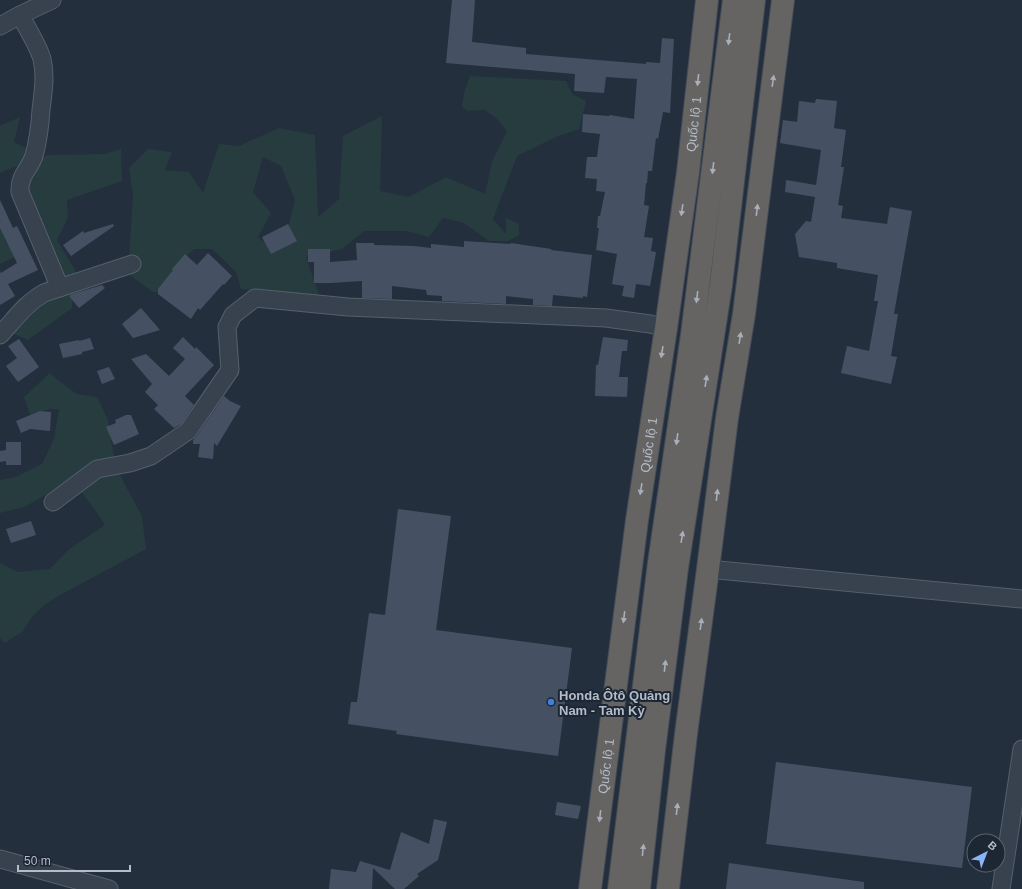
<svg xmlns="http://www.w3.org/2000/svg" width="1022" height="889" font-family="Helvetica,sans-serif">
<style>
.green{fill:#263c3f;fill-rule:evenodd}
.building{fill:#455162}
.lines{fill:none;stroke-linecap:round;stroke-linejoin:round}
.minor-casing{stroke:#565f6c;stroke-width:19}
.trunk-casing{stroke:#434c59;stroke-width:24}
.minor{stroke:#38414e;stroke-width:17}
.trunk{stroke:#656462;stroke-width:22}
.oneway{fill:#a8afba}
.shop-dot{fill:#3f7fe0;stroke:#1d2633;stroke-width:1.5}
.labels{text-anchor:middle;stroke-width:4;stroke-linejoin:round;paint-order:stroke}
.street-label{font-size:13px;fill:#b4bcc9;stroke:#1d2633}
.poi-label{font-size:13px;font-weight:bold;fill:#b4bcc9;stroke:#1d2633;text-anchor:start}
</style>
<rect width="100%" height="100%" fill="#242f3e"/>
<path class="green" d="M470,76L566,81L572,94L586,101L579,129L556,137L517,156L493,219L506,234V218L519,224V235L508,241H489L464,223L443,218L429,237L407,231H364L342,249L306,257L319,295L268,292L241,289L236,272L212,249H194L176,266L169,293L153,292L128,274L133,195L129,168L148,149L172,152L165,170L189,172L203,193L219,144L239,146L279,128L315,135L318,217L339,199L343,136L382,116L380,191L409,197L446,177L485,194L492,162L507,131L496,118L485,110L467,111L462,106L464,93ZM263,157L281,166L295,200L288,228L272,248L258,237L271,213L253,192Z
M20,117L14,142L32,151L21,164L0,173V126Z
M121,149L122,181L67,200L68,217L57,240L75,270L72,308L28,340L5,330L6,313L17,300L37,287L54,274L43,253L29,238L27,169L47,155L104,154Z
M0,202L4,207L5,240L17,256L0,264Z
M50,373L60,382L77,394L97,397L108,420L113,452L123,481L142,516L146,549L60,595L44,605L32,617L22,632L5,643L0,638V563L18,572L50,569L68,550L105,525L93,507L73,482L55,490L24,507L0,513V480L16,477L42,464L54,439L59,409H49L30,415L24,397Z"/>
<path class="building" d="M452,0H475L472,42L526,48V54L646,64V62L660,63L662,38L674,39L670,113L663,112L658,139L656,138L652,171H648L647,183H646L644,205L649,206L644,237L653,238L651,251L656,252L654,264L650,286L636,284L634,298L622,296L624,286L612,284L617,254L596,250L599,228H597L598,216H600L605,192L596,191L597,179L585,178L587,157H597L600,134L582,132L583,114L609,116L610,115L634,119L637,79L606,77L604,93L574,91L575,74L446,63Z
M816,99L837,101L834,128L846,130L841,167H844L838,205L843,206L841,218L887,224L890,207L912,211L894,314H898L891,356L897,357L891,384L841,373L847,346L869,351L878,301H874L878,275L837,268V263L799,257L795,234L806,221L811,222L815,197L785,192L786,180L816,185L821,150L780,143L783,120L797,122L799,101L815,103Z
M0,200L13,228L17,226L38,270L8,284L15,296L0,305V271L1,273L17,263L0,228Z
M113,224L114,226L71,256L63,245L83,231L84,233Z
M288,224L297,241L271,254L262,237Z
M464,241L510,244L511,243L551,249V250L592,255L587,297L583,296V298L553,295L552,306L533,305V299L506,296V304L442,301V296L427,295L426,290L392,286V299L362,298V281L330,283H314V262H308V249H330V262L357,260L356,243H374V245L414,246L431,248V244L464,247Z
M208,253L232,276L224,285L223,284L200,310L198,308L191,319L158,294V289L173,270L172,269L185,254L197,265Z
M102,285L105,288L79,308L69,296L72,294Z
M141,308L160,330L133,338L122,324Z
M183,337L195,349L196,347L214,365L185,396L194,405L181,424L174,428L154,409L158,405L145,392L152,384L131,359L146,354L169,376L185,359L173,348Z
M603,337L628,340L627,351H622L619,377H628L627,397L595,396L596,365H598Z
M90,338L94,349L82,352V354L63,358L59,344L79,340V341Z
M19,339L39,367L18,382L6,366L17,358L8,346Z
M109,367L115,379L102,384L97,371Z
M224,396L230,401L241,406L217,446L214,443L213,459L198,457L200,444H193V440L196,437Z
M40,411L51,412L50,431L30,429L21,433L16,421Z
M126,415H131L139,434L114,445L106,427L116,423L115,420Z
M6,442H21V465H6V461L0,462V451L6,450Z
M398,509L451,516L436,630L572,648L558,756L396,734L397,731L348,724L351,702H357L369,613L385,615Z
M31,521L36,535L11,543L6,529Z
M776,762L972,787L962,868L766,844Z
M557,802L581,806L578,819L555,815Z
M434,819L447,822L438,860L417,874L419,876L404,889H395L373,868L372,889H329L331,869L356,872L360,861L390,870L401,832L429,844Z
M729,863L864,882V889H726Z"/>
<g class="lines">
<g class="minor-casing">
<path id="minor" d="M20,15C27,28 38,45 42,59C46,76 43,93 41,110C40,126 38,141 34,156C29,170 19,175 20,192L60,288
M0,26L20,15L52,0
M0,335C14,320 26,303 44,293L132,264
M53,502L97,469L130,463L151,456L188,431L230,370L227,327L233,315L255,298L348,307L606,318L650,324L666,328
M708,569L1022,599
M0,859L109,889
M1001,889L1022,749"/>
</g>
<g class="trunk-casing">
<g id="trunk">
<path id="s1" d="M590,889L637,520L666,328L688,172L707,0"/>
<path d="M619,889L659,563L692,335L734,0"/>
<path d="M639,889L654,750L677,568L721,285L754,0"/>
<path d="M668,889L686,734L708,569L727,418L744,314L783,0"/>
</g>
</g>
<use href="#minor" class="minor"/>
<use href="#trunk" class="trunk"/>
</g>
<defs><path id="oneway-solid" d="M-6-.8H1V-3.2L6.5 0L1 3.2V.8H-6Z"/></defs>
<g class="oneway">
<use href="#oneway-solid" transform="translate(729 39) rotate(97)"/>
<use href="#oneway-solid" transform="translate(698 80) rotate(96)"/>
<use href="#oneway-solid" transform="translate(773 81) rotate(-82)"/>
<use href="#oneway-solid" transform="translate(713 168) rotate(97)"/>
<use href="#oneway-solid" transform="translate(682 210) rotate(98)"/>
<use href="#oneway-solid" transform="translate(757 210) rotate(-83)"/>
<use href="#oneway-solid" transform="translate(697 297) rotate(97)"/>
<use href="#oneway-solid" transform="translate(740 338) rotate(-81)"/>
<use href="#oneway-solid" transform="translate(662 352) rotate(99)"/>
<use href="#oneway-solid" transform="translate(706 381) rotate(-81)"/>
<use href="#oneway-solid" transform="translate(677 439) rotate(98)"/>
<use href="#oneway-solid" transform="translate(641 489) rotate(99)"/>
<use href="#oneway-solid" transform="translate(717 495) rotate(-83)"/>
<use href="#oneway-solid" transform="translate(682 537) rotate(-81)"/>
<use href="#oneway-solid" transform="translate(624 617) rotate(97)"/>
<use href="#oneway-solid" transform="translate(701 624) rotate(-82)"/>
<use href="#oneway-solid" transform="translate(665 666) rotate(-83)"/>
<use href="#oneway-solid" transform="translate(677 809) rotate(-84)"/>
<use href="#oneway-solid" transform="translate(600 816) rotate(97)"/>
<use href="#oneway-solid" transform="translate(643 850) rotate(-84)"/>
</g>
<circle class="shop-dot" cx="551" cy="702" r="4"/>
<g class="labels">
<g class="street-label">
<text dy="5" stroke="none"><textPath href="#s1" startOffset="772">Quốc lộ 1</textPath></text>
<text dy="5" stroke="none"><textPath href="#s1" startOffset="448">Quốc lộ 1</textPath></text>
<text dy="5" stroke="none"><textPath href="#s1" startOffset="124">Quốc lộ 1</textPath></text>
</g>
<g class="poi-label">
<text x="559" y="700">Honda Ôtô Quảng<tspan x="559" dy="15">Nam - Tam Kỳ</tspan></text>
</g>
</g>
<g transform="translate(986 853) rotate(42)"><circle r="19" fill="#1d2633" stroke="#59626f"/>
<path d="M0-3L7 15L0 10L-7 15Z" fill="#8ab4f8"/>
<text y="-6" font-size="11" font-weight="bold" text-anchor="middle" fill="#b4bcc9">B</text>
</g>
<path d="M18 865v6h112v-6" fill="none" stroke="#b4bcc9" stroke-width="2"/>
<text x="24" y="865" font-size="12" fill="#b4bcc9" stroke="#1d2633" stroke-width="3" paint-order="stroke">50 m</text>
</svg>
